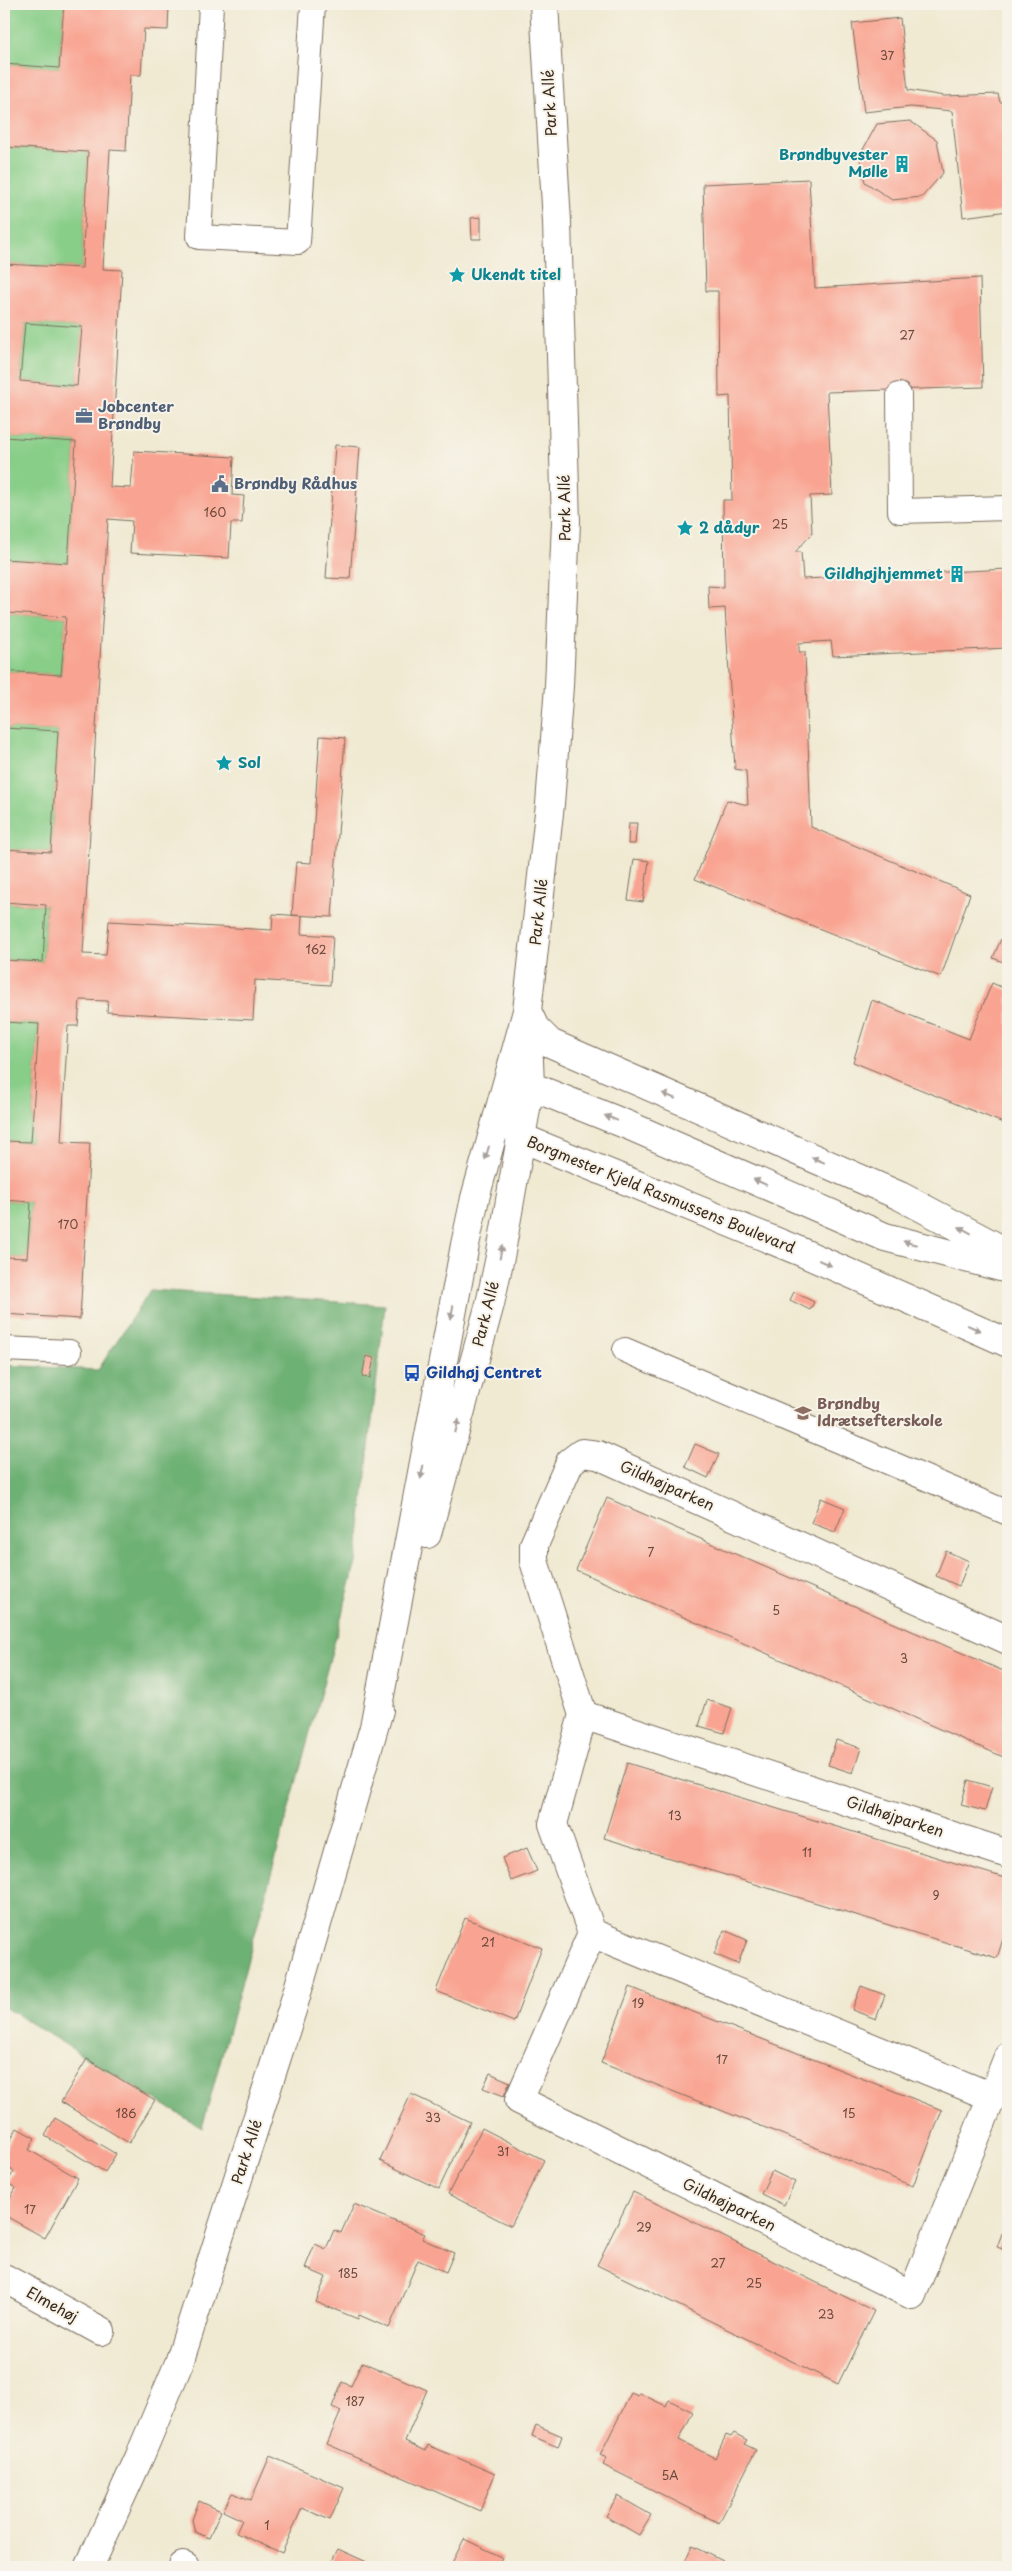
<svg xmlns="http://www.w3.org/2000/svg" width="1012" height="2571" font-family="'Playpen Sans',sans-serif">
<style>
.green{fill:#88ce88;stroke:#627c53}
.forest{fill:#6eb174;stroke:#546e49}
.building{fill:#f9a492;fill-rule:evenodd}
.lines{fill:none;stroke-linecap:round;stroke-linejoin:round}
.service-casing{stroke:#7a6d5d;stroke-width:26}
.minor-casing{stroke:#7a6d5d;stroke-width:30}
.tertiary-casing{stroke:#7a6d5d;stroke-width:30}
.service{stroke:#fff;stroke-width:24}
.minor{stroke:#fff;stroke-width:28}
.tertiary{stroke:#fff;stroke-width:28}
.oneway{fill:#a79f9a}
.labels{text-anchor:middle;stroke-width:4;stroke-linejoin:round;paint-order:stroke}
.number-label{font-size:12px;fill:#6a483b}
.street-label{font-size:15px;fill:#3b2a1e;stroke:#f7f3e8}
.culture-label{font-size:15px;font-weight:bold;fill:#0d838f;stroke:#f7f3e8;text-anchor:start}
.service-label{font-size:15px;font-weight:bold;fill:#4e5e75;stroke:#f7f3e8;text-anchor:start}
.transit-label{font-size:15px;font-weight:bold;fill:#164399;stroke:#f7f3e8;text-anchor:start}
.education-label{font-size:15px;font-weight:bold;fill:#785e54;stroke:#f7f3e8;text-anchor:start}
</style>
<rect width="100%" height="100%" fill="#f7f3e8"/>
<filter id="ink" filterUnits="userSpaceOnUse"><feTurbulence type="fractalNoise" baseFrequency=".02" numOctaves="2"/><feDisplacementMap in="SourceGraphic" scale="10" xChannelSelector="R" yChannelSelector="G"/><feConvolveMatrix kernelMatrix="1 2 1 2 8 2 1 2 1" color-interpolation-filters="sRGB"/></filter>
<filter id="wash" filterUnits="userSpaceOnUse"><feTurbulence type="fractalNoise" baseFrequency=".0096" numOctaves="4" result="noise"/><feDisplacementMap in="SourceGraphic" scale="20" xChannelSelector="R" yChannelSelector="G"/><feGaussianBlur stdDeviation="1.12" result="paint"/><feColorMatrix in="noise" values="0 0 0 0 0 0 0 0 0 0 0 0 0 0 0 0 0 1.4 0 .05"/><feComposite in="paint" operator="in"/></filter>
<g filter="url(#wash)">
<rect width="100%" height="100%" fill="#f0ead3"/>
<path class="green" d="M4,4H64L59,68L4,64Z
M4,147L88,152L82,268L4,264Z
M25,323L82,327L77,386L20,381Z
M4,437L76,442L68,563L4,559Z
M8,613L66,617L61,675L4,671Z
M4,728L58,731L51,852L4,849Z
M4,903L46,905L43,962L4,960Z
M4,1022L39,1024L31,1142L4,1141Z
M4,1200L31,1202L27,1258L4,1257Z"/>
<path class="forest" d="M150,1290L385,1305L356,1563L202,2128L4,2007V1365L98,1370Z"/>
<g id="blocks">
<path class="building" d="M64,4H169L168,30L144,29L141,75H130L126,151L110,150L103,269L122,270L110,487L131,488L134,451L234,457L232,495L244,496L242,523H231L229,558L130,553L132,521L108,519L83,954L106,955L109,921L272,930L273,914L302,916L301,934L333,936L330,985L255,980L253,1020L107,1012L108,1001L80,1000L78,1026H68L61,1142L90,1143L80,1319L4,1314V1257L27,1258L31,1202L4,1200V1141L31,1142L39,1024L4,1022V960L43,962L46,905L4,902V849L51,852L58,731L4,728V671L61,675L66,617L8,613L4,658V559L68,563L76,442L4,437V264L82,268L88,152L4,147V64L59,68ZM25,323L82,327L77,386L20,381Z
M900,18L908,90L944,96L998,94L1000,102H1008V211L963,217L952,111L911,107L864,112L852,23Z
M910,121L937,140L943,173L922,197L892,200L865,182L860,155L877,124Z
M809,179L815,288L980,278L983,387L827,392L832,495L810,496L812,534L795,552H801L803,579L1008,569V648L833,656L831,641L799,643V652H805L811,827L970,894L941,977L695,879L727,800L748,805L746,771L735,769L725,608L709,609L708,586L724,587L723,500H732L730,396L719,397L718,291H706L703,184Z
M481,217V239H472L471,218Z
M335,445L360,447L350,579L326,578Z
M320,736L345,738L332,917L292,915L296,862L311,863Z
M629,823H637L635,844H628Z
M634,859L649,861L643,902L628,900Z
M1001,939L1008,942V964L993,958Z
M992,983L1008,990V1125L853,1062L872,1000L969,1039Z
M794,1292L814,1302L810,1310L790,1300Z
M366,1356L374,1358L370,1378L362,1377Z
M695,1444L719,1454L708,1478L685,1467Z
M607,1498L1008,1673V1759L576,1570Z
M821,1498L845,1508L835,1532L811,1523Z
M946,1551L969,1561L959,1586L936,1576Z
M707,1700L732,1708L724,1733L699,1726Z
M836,1740L861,1748L853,1773L828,1765Z
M627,1763L1008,1879V1923L997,1958L604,1838Z
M968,1780L992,1787L985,1811L961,1805Z
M527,1848L537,1871L511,1881L502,1858Z
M465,1918L542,1948L514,2022L436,1991Z
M724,1930L747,1940L738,1964L714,1954Z
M861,1986L885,1995L876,2019L852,2010Z
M630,1987L942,2110L913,2186L601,2063Z
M87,2059L155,2100L129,2143L61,2102Z
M490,2073L510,2082L504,2096L483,2088Z
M411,2094L470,2122L439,2189L380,2161Z
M55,2118L116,2154L105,2172L45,2136Z
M17,2128L35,2138L29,2150L78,2178L45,2238L4,2215V2209L16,2188L7,2183L14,2171L4,2165V2152Z
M482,2128L544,2160L511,2226L448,2194Z
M772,2171L795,2182L784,2205L761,2194Z
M633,2192L874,2311L838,2384L597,2265Z
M354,2204L425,2234L422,2239L454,2253L446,2272L418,2260L389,2328L359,2315L358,2319L316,2302L326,2277L305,2268L315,2244L326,2249L334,2230L341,2233Z
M1008,2217V2251L997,2247Z
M362,2362L427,2390L405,2441L426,2451L428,2445L495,2474L480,2511L327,2444L341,2411L332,2407L342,2382L351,2386Z
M631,2393L638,2396L639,2393L666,2406L669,2400L693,2412L679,2440L715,2458L726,2435L731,2437L734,2433L747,2440L744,2444L756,2450L719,2523L603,2465L607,2458L600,2455Z
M536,2425L562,2436L558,2447L532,2436Z
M270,2456L344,2488L330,2520L302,2508L282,2553L236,2533L242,2520L223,2511L232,2493L251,2500Z
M618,2496L651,2515L639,2535L606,2516Z
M199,2501L221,2511L209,2538L195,2532L192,2520Z
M464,2539L502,2557L499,2563L507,2567H450Z
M692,2546L734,2567H676L679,2560L684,2563Z
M338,2549L369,2563L367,2567H329Z"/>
</g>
</g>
<g filter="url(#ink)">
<use href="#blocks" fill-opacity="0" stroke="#7a6d5d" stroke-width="1"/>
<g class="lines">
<g class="service-casing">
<path id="service" d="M211,4L199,237L298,242L313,4
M899,395L900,511L1008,508
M4,1349L69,1352
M625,1350L1008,1513"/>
</g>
<g class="minor-casing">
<path id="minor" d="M1008,1640L598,1455L582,1453L570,1462L534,1545V1561L583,1715L553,1824L592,1933L519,2100L912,2295L1008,2057
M583,1715L1008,1854
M592,1933L992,2097
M4,2278L101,2331
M183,2566L185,2567"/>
</g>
<g class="tertiary-casing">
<path id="tertiary" d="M527,1011L535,1028L550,1043L900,1196L1008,1253
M530,1086L630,1126L885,1237L1008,1269
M511,1122L522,1138L799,1251L1008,1343
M427,1534L490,1304L501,1252L530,1086L528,1036
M374,1727L465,1245L475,1198L527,1011L550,804L559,686L566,522L557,222L544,4
M89,2567L139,2458L179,2363L292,2010L379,1710"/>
</g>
<use href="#service" class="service"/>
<use href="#minor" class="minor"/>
<use href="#tertiary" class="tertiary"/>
</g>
<defs><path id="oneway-solid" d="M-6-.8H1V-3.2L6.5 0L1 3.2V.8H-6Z" transform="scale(1.25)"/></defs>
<g class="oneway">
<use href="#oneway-solid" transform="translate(669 1096) rotate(-157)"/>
<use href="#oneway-solid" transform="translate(611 1118) rotate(-158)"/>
<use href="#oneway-solid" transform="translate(487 1153) rotate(106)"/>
<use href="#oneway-solid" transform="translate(818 1160) rotate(-157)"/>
<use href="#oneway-solid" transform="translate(760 1182) rotate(-156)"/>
<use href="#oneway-solid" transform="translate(965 1230) rotate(-152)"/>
<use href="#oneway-solid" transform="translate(910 1243) rotate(-165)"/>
<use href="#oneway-solid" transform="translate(501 1252) rotate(-79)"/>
<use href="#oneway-solid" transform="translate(825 1263) rotate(24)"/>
<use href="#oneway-solid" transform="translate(452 1312) rotate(101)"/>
<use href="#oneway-solid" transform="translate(974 1328) rotate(24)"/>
<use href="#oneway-solid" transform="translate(457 1426) rotate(-75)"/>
<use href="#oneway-solid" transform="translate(422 1472) rotate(101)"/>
</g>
</g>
<defs>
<g id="building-bare" transform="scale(1.35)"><path d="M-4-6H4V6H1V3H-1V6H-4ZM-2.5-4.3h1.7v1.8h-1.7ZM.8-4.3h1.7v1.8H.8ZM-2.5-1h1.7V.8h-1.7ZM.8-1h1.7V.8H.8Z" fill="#0f9aa8" stroke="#f7f3e8" stroke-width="2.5" paint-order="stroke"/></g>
<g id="sight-bare" transform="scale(1.35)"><path d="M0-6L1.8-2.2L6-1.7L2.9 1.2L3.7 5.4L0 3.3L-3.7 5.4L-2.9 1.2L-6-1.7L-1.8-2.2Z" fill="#0f9aa8" stroke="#f7f3e8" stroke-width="2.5" paint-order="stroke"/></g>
<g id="office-bare" transform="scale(1.35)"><path d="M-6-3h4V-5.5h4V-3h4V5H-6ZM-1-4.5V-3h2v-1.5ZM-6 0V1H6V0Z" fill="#5c6f8a" stroke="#f7f3e8" stroke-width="2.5" paint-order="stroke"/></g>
<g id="civic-bare" transform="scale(1.35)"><path d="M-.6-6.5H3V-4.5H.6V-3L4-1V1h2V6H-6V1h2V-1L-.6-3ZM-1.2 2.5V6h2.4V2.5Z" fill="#5c6f8a" stroke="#f7f3e8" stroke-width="2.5" paint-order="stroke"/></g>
<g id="bus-bare" transform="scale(1.35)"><path d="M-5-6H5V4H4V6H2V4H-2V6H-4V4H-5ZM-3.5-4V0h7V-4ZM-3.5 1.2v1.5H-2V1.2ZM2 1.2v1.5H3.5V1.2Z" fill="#1a4fb4" stroke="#f7f3e8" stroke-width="2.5" paint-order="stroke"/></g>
<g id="school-bare" transform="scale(1.35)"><path d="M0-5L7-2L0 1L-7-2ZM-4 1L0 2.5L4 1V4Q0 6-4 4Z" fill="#8d6e63" stroke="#f7f3e8" stroke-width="2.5" paint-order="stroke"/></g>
</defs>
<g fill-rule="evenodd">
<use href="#building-bare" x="902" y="164"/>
<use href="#sight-bare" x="457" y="275"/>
<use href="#office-bare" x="84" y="416"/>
<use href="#civic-bare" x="220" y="484"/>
<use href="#sight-bare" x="685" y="528"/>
<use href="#building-bare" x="957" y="574"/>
<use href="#sight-bare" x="224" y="763"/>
<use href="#bus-bare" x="412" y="1373"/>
<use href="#school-bare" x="803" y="1413"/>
</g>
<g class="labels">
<g class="number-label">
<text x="887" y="60">37</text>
<text x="907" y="340">27</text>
<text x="215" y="517">160</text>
<text x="780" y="529">25</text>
<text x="316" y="954">162</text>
<text x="68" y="1229">170</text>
<text x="651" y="1557">7</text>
<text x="776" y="1615">5</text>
<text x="904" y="1663">3</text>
<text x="675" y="1820">13</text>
<text x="807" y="1857">11</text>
<text x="936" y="1900">9</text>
<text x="488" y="1947">21</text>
<text x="638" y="2008">19</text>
<text x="722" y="2064">17</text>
<text x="126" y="2118">186</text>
<text x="849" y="2118">15</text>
<text x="433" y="2122">33</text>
<text x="503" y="2156">31</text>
<text x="30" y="2214">17</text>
<text x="644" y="2232">29</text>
<text x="718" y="2268">27</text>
<text x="348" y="2278">185</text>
<text x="754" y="2288">25</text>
<text x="826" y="2319">23</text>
<text x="355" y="2406">187</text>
<text x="670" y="2480">5A</text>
<text x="267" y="2530">1</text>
</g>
<g class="street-label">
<text transform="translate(550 103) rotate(-93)" y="5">Park Allé</text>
<text transform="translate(565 508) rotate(-91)" y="5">Park Allé</text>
<text transform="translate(539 912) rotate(-84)" y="5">Park Allé</text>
<text transform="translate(661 1195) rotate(22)" y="5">Borgmester Kjeld Rasmussens Boulevard</text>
<text transform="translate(486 1314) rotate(-76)" y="5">Park Allé</text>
<text transform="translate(667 1486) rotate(24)" y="5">Gildhøjparken</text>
<text transform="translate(895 1817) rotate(18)" y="5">Gildhøjparken</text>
<text transform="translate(247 2152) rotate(-72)" y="5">Park Allé</text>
<text transform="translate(729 2205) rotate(26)" y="5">Gildhøjparken</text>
<text transform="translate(52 2305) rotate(29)" y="5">Elmehøj</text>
</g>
<g class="culture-label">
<text x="888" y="160" text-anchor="end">Brøndbyvester<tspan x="888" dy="17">Mølle</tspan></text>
<text x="471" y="280">Ukendt titel</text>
<text x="699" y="533">2 dådyr</text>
<text x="943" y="579" text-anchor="end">Gildhøjhjemmet</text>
<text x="238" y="768">Sol</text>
</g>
<g class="service-label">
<text x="98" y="412">Jobcenter<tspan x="98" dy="17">Brøndby</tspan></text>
<text x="234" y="489">Brøndby Rådhus</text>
</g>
<g class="transit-label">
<text x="426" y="1378">Gildhøj Centret</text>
</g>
<g class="education-label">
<text x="817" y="1409">Brøndby<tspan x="817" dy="17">Idrætsefterskole</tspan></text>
</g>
</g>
<rect width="1012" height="2571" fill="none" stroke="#f7f3e8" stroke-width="20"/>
</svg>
